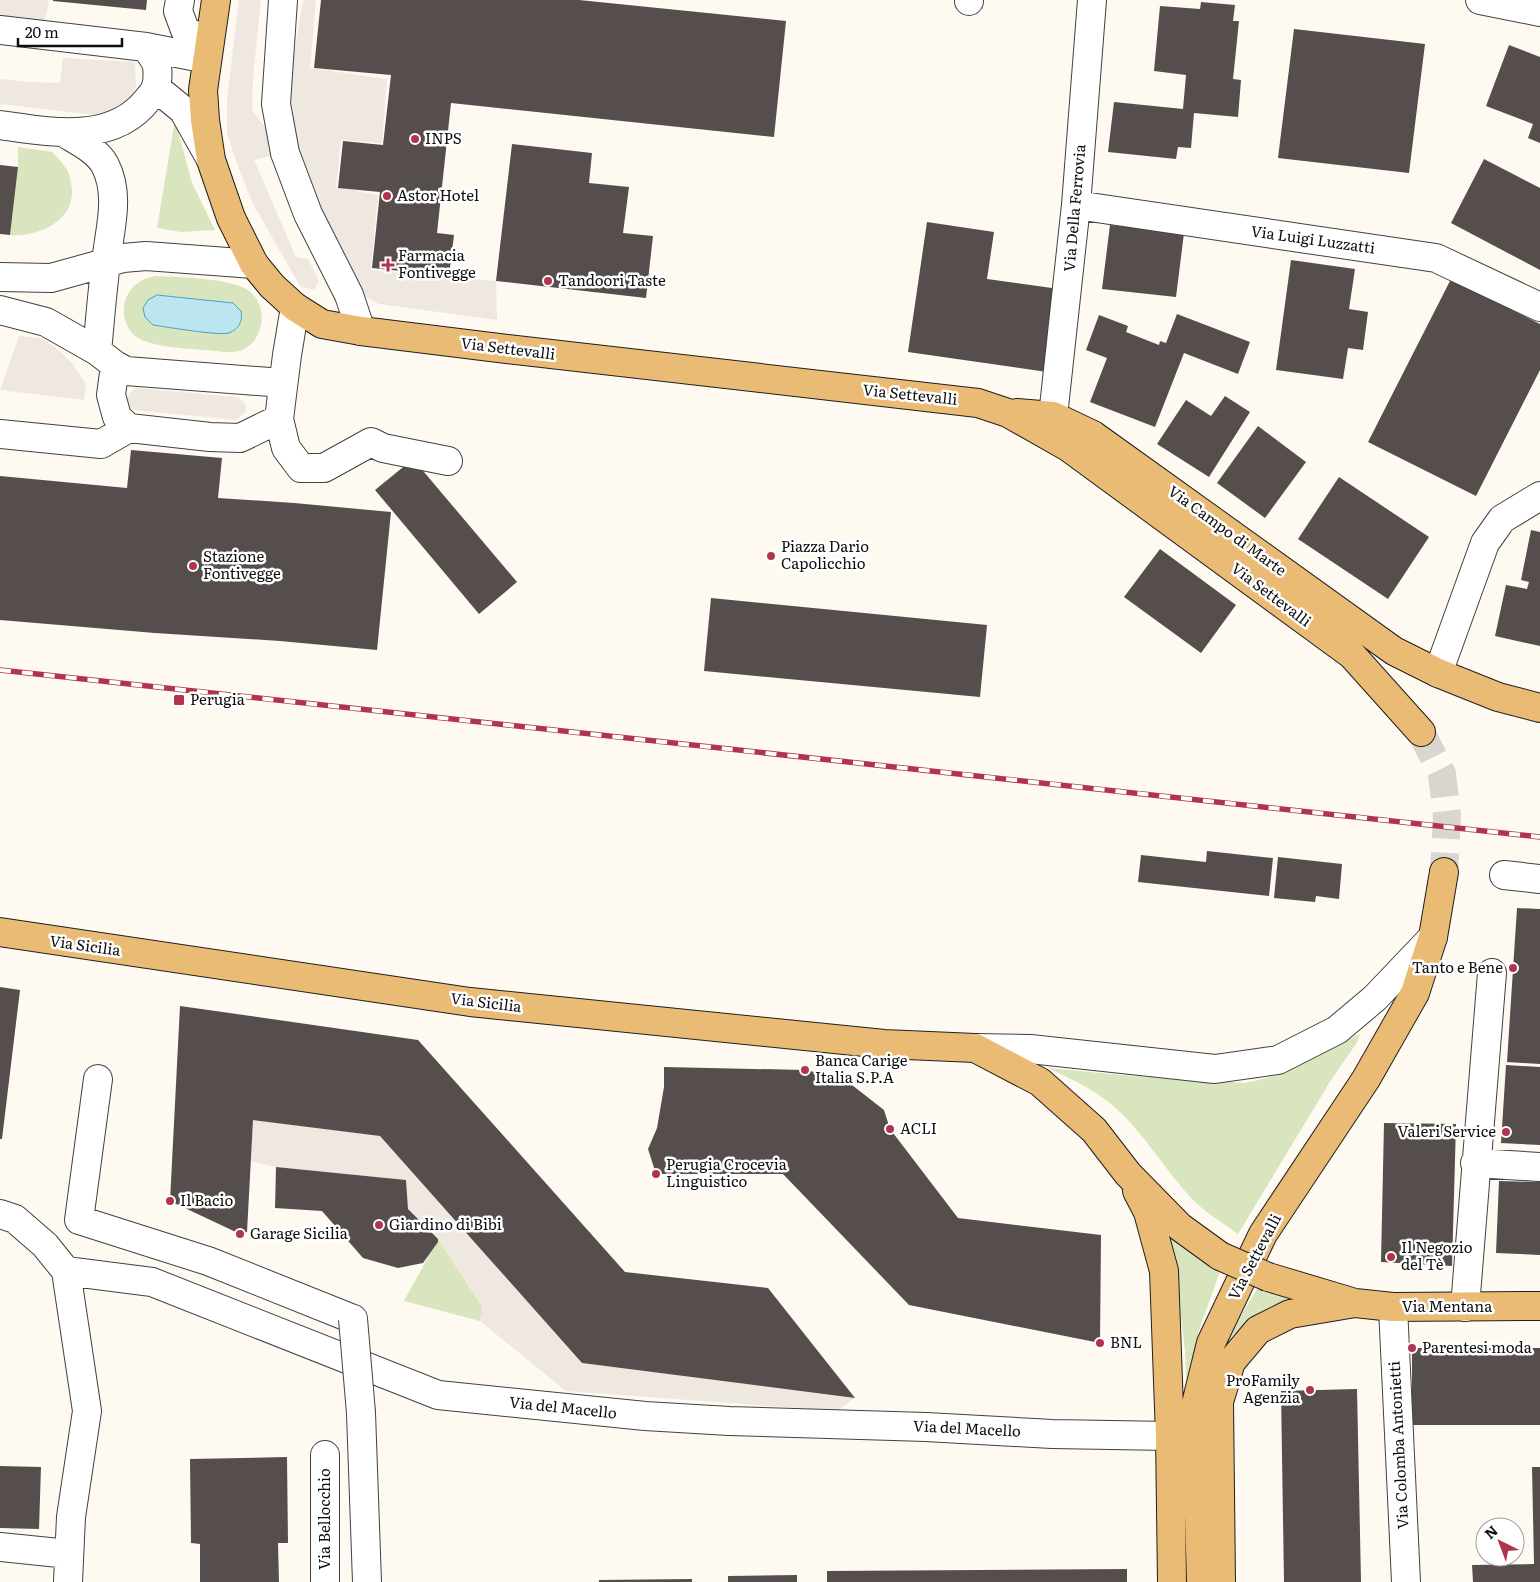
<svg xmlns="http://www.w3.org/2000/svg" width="1540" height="1582" font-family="Literata,serif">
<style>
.green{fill:#d8e5be}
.plaza{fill:#eee8e0}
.water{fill:#bbe5f0;stroke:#49a3c0}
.building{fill:#564e4c}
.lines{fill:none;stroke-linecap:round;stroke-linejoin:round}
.major-tunnel{stroke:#dad6cf;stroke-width:28;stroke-dasharray:28 14;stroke-linecap:butt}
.minor-casing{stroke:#414141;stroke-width:30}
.major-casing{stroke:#1f1f1f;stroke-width:30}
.minor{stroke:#fff;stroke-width:28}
.major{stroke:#eabb74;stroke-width:28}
.rail-casing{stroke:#b1344e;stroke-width:5.5}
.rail{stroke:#fff;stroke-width:4;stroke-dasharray:11;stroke-linecap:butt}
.minor-bridge-casing{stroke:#414141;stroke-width:30;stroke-linecap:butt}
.major-bridge-casing{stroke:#1f1f1f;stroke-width:30;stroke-linecap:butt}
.minor-bridge{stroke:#fff;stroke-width:28}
.major-bridge{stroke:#eabb74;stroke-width:28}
.poi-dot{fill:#b1344e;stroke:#fff;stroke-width:2}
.labels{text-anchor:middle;stroke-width:5;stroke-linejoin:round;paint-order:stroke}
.poi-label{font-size:15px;fill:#0e0e0e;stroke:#fff;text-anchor:start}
.street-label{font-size:15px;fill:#0e0e0e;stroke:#fff}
</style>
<rect width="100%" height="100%" fill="#fef9f1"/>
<path class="green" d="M175,120L192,183L215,230L181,232L157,228Z
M18,147L52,152C57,157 63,163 67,170C70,175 71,183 72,189C74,222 38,237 10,235L18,167Z
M155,276C178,277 229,278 248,290C269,305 265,340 242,350C234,353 224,352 216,351C196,349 154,348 138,338C132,334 129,330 126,323C123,315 123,307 126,298C132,285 142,278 155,276Z
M1360,1034L1356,1044L1331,1080L1238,1234C1222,1222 1203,1211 1190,1197C1165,1169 1146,1137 1119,1111C1098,1091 1073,1080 1048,1068L1121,1075L1245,1083L1279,1075Z
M1163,1220L1221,1269L1198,1333L1187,1398L1185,1350L1174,1262Z
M438,1239L483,1308L480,1321L404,1301Z
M1257,1289L1286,1297L1315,1300L1246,1325L1232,1336L1220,1357L1224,1344Z"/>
<path class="plaza" d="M0,0H49L44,26L0,23Z
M239,0H261L253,78L252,110L272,136L274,155L254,160L296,257L308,259L319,281L314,290L300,286L253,204L237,164L227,133V99Z
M303,0H316L310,68L387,79L382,143L341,140L336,187L378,195L371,270L496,281L497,320L379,304L364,296L331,231L314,192L300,157L291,119L292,66Z
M63,58L135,62L136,88L130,103L105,116L0,104V79L28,82L60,83Z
M19,336L40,338L55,347L72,363L86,384L84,400L0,390Z
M136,388L238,397L245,404L246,411L236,420L133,410L128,405L127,399L130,393Z
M253,1120L380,1136L582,1363L855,1398L837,1411L566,1391L480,1321L483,1308L438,1239L408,1209L406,1180L276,1167L250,1161Z"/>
<path class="water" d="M157,295L233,303L241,311C243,321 239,329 229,333C219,336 167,327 153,325L145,317L143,308L148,300Z"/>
<path class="building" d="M53,0H147L146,10L53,1Z
M321,0H579L786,21L774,137L451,103L437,233L454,235L449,276L372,268L380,192L338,188L343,141L383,145L391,75L314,68Z
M1201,2L1235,5L1233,21H1239L1233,79L1241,80L1238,117L1194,113L1191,148L1178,147L1176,159L1108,152L1114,102L1183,109L1186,75L1154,71L1160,6L1200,9Z
M1294,29L1425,44L1409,173L1278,158Z
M1509,45L1540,57V143L1528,138L1533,124L1486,106Z
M512,144L592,153L589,183L629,187L623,233L653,236L646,298L496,281Z
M1484,159L1540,188V270L1451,223Z
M0,165L18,167L10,235L0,234Z
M927,222L994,232L987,279L1059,289L1047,372L908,352Z
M1110,225L1184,233L1176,297L1102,289Z
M1291,260L1355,269L1349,309L1368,312L1363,350L1348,348L1343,379L1276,370Z
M1451,279L1540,324V370L1476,496L1368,442Z
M1177,314L1250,342L1238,374L1184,353L1155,427L1090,402L1107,358L1086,350L1099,315L1128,326L1126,332L1159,345L1160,341L1166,343Z
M1225,396L1250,412L1209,477L1157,444L1186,400L1211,416Z
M1258,426L1306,462L1265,518L1217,483Z
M131,450L222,458L218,498L294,503L391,512L377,650L280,641L155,633L0,620V476L127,488Z
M413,459L517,582L479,614L375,490Z
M1339,477L1429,537L1388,599L1298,539Z
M1531,530L1540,532V646L1495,636L1506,585L1527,589L1529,582L1521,580Z
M1160,549L1236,605L1201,653L1124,597Z
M711,598L987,625L980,697L704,671Z
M1207,851L1273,858L1269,896L1138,882L1141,855L1206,862Z
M1278,857L1342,864L1339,899L1316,896L1315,902L1274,898Z
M1517,908L1540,909V1064L1507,1062Z
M0,987L20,990L2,1139H0Z
M180,1006L418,1040L625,1272L768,1288L855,1398L582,1363L380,1136L253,1120L247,1232L240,1234L170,1201Z
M1506,1065L1540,1067V1145L1501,1143Z
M664,1067L805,1070L843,1078L884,1110L890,1129L958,1218L1101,1235L1100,1343L909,1305L783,1174H656L648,1149L657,1128L664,1087Z
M1384,1123L1456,1124L1452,1266L1381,1262Z
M276,1167L406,1180L408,1209L438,1239V1242L423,1263L398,1268L363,1258L322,1211L275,1208Z
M1499,1181L1540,1182V1255L1496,1253Z
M1412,1348H1540V1425H1412Z
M1357,1389L1361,1582H1284L1281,1391Z
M287,1457L288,1543H278L279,1582H200V1544L191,1543L190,1459Z
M0,1466L41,1467L39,1529L0,1528Z
M1532,1467H1540V1582H1473L1472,1565L1534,1564Z
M1127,1569V1582H827V1571Z
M797,1575V1582H728V1576Z
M692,1579V1582H599V1580Z"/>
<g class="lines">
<path class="major-tunnel" d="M1421,732L1442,774L1447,816L1444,872"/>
<g class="minor-casing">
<path id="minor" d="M180,0L178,11L185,30L209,43
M283,0L276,104L285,153L308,214L349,295L361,331
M969,0V1
M1480,0L1540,12
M0,30L146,47L207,59
M156,88L183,110L210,158
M0,125C49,132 113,145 148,99C151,95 156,91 156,86C158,81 158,68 156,63C154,58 149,52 146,47
M63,132C77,141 97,150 105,165C121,196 109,231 106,263C102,292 100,322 97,351
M1076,205L1436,258L1540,307
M0,277L51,278L123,258L146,256L254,264
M295,307L287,355L279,419L286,448L301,468H324L371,442L383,448L448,461
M0,310L46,322L97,351L115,365L126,371L283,383
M115,365L111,395L117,417L129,428L210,437L240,438L279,419
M1053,416L1076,205L1092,0
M0,434L101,444L129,428
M1438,673L1485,543L1502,519L1540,496
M1504,875L1540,879
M975,1048L1030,1049L1215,1069L1278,1060L1337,1030L1375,998L1433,937
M98,1079L79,1220L208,1261L353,1319
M1475,1163L1540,1167
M0,1214L15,1219L45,1245L66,1271L152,1282L438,1395L645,1416L729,1421L926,1427L1052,1434L1170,1436
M66,1271L87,1411L71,1517L68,1582
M1393,1307L1406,1582
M1465,1307L1492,973
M361,1413L367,1582
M325,1455V1582
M0,1547L69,1554"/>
</g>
<g class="major-casing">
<path id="major" d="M216,0L203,90L205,120L211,160L231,218L254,264L272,286L295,307L322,324L361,331L507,349L978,403L1008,413L1068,447L1352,655L1421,732
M1017,413L1053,416L1093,435L1394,651L1438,673L1498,697L1540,708
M0,932L470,1002L884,1044L975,1048L1040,1082L1094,1130L1128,1174L1180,1227L1220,1256
M1137,1191L1148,1212L1164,1271L1170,1436L1172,1582
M1268,1277L1355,1303L1393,1307L1540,1306
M1201,1582L1196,1404L1211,1343L1263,1234L1366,1079L1415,993L1433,937L1444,872
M1221,1582L1219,1402L1231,1362L1258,1330L1290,1314L1355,1303"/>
</g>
<use href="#minor" class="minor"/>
<use href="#major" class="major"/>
<g class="rail-casing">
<path id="rail" d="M0,670L1540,837"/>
</g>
<use href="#rail" class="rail"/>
<g class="minor-bridge-casing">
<path id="minor-bridge" d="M353,1319L361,1413"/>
</g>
<g class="major-bridge-casing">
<path id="major-bridge" d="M1220,1256L1268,1277"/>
</g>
<use href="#minor-bridge" class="minor-bridge"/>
<use href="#major-bridge" class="major-bridge"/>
</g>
<g class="poi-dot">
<circle cx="415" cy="139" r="5"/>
<circle cx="387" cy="196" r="5"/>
<path d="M385.5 257.5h5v5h5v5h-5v5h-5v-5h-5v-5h5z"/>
<circle cx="548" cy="281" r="5"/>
<circle cx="771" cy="556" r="5"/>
<circle cx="193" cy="566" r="5"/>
<rect x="173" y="694" width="12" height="12" rx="2.5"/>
<circle cx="1513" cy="968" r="5"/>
<circle cx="805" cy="1070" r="5"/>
<circle cx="890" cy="1129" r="5"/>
<circle cx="1506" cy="1132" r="5"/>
<circle cx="656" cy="1174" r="5"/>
<circle cx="170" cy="1201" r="5"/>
<circle cx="379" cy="1225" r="5"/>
<circle cx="240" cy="1234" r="5"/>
<circle cx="1391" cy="1257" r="5"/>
<circle cx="1100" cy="1343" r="5"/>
<circle cx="1412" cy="1348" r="5"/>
<circle cx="1310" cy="1390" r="5"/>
</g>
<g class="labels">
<g class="poi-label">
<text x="425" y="144">INPS</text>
<text x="397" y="201">Astor Hotel</text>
<text x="398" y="261">Farmacia<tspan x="398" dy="17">Fontivegge</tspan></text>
<text x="558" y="286">Tandoori Taste</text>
<text x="781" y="552">Piazza Dario<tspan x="781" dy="17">Capolicchio</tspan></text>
<text x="203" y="562">Stazione<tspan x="203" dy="17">Fontivegge</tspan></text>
<text x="190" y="705">Perugia</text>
<text x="1503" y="973" text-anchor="end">Tanto e Bene</text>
<text x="815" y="1066">Banca Carige<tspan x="815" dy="17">Italia S.P.A</tspan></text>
<text x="900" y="1134">ACLI</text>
<text x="1496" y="1137" text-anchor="end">Valeri Service</text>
<text x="666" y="1170">Perugia Crocevia<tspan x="666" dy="17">Linguistico</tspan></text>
<text x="180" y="1206">Il Bacio</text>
<text x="389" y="1230">Giardino di Bibi</text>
<text x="250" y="1239">Garage Sicilia</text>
<text x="1401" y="1253">Il Negozio<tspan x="1401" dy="17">del Tè</tspan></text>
<text x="1110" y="1348">BNL</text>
<text x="1422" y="1353">Parentesi moda</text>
<text x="1300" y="1386" text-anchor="end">ProFamily<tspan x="1300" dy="17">Agenzia</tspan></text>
</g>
<g class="street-label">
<text transform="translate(1075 208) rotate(-85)" y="5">Via Della Ferrovia</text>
<text transform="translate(1313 240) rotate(8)" y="5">Via Luigi Luzzatti</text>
<text transform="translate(508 349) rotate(7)" y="5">Via Settevalli</text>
<text transform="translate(910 395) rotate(6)" y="5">Via Settevalli</text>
<text transform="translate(1227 531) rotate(36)" y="5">Via Campo di Marte</text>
<text transform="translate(1271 595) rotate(37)" y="5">Via Settevalli</text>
<text transform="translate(85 946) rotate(8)" y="5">Via Sicilia</text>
<text transform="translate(486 1003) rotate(7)" y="5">Via Sicilia</text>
<text transform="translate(1255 1257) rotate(-62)" y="5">Via Settevalli</text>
<text x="1447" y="1312">Via Mentana</text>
<text transform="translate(563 1408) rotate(6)" y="5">Via del Macello</text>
<text transform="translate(967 1429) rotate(3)" y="5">Via del Macello</text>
<text transform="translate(1399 1445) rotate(-93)" y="5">Via Colomba Antonietti</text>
<text transform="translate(325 1519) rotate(-90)" y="5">Via Bellocchio</text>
</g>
</g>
<g transform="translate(1500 1542) rotate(318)"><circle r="24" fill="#ffffff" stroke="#9f9f9f"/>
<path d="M0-4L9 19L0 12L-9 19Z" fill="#b1344e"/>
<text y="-8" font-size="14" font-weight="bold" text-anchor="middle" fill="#0e0e0e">N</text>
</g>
<path d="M18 38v8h104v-8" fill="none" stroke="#0e0e0e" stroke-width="2.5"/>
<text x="25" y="38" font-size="15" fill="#0e0e0e" stroke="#ffffff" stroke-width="4" paint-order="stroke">20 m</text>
</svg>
